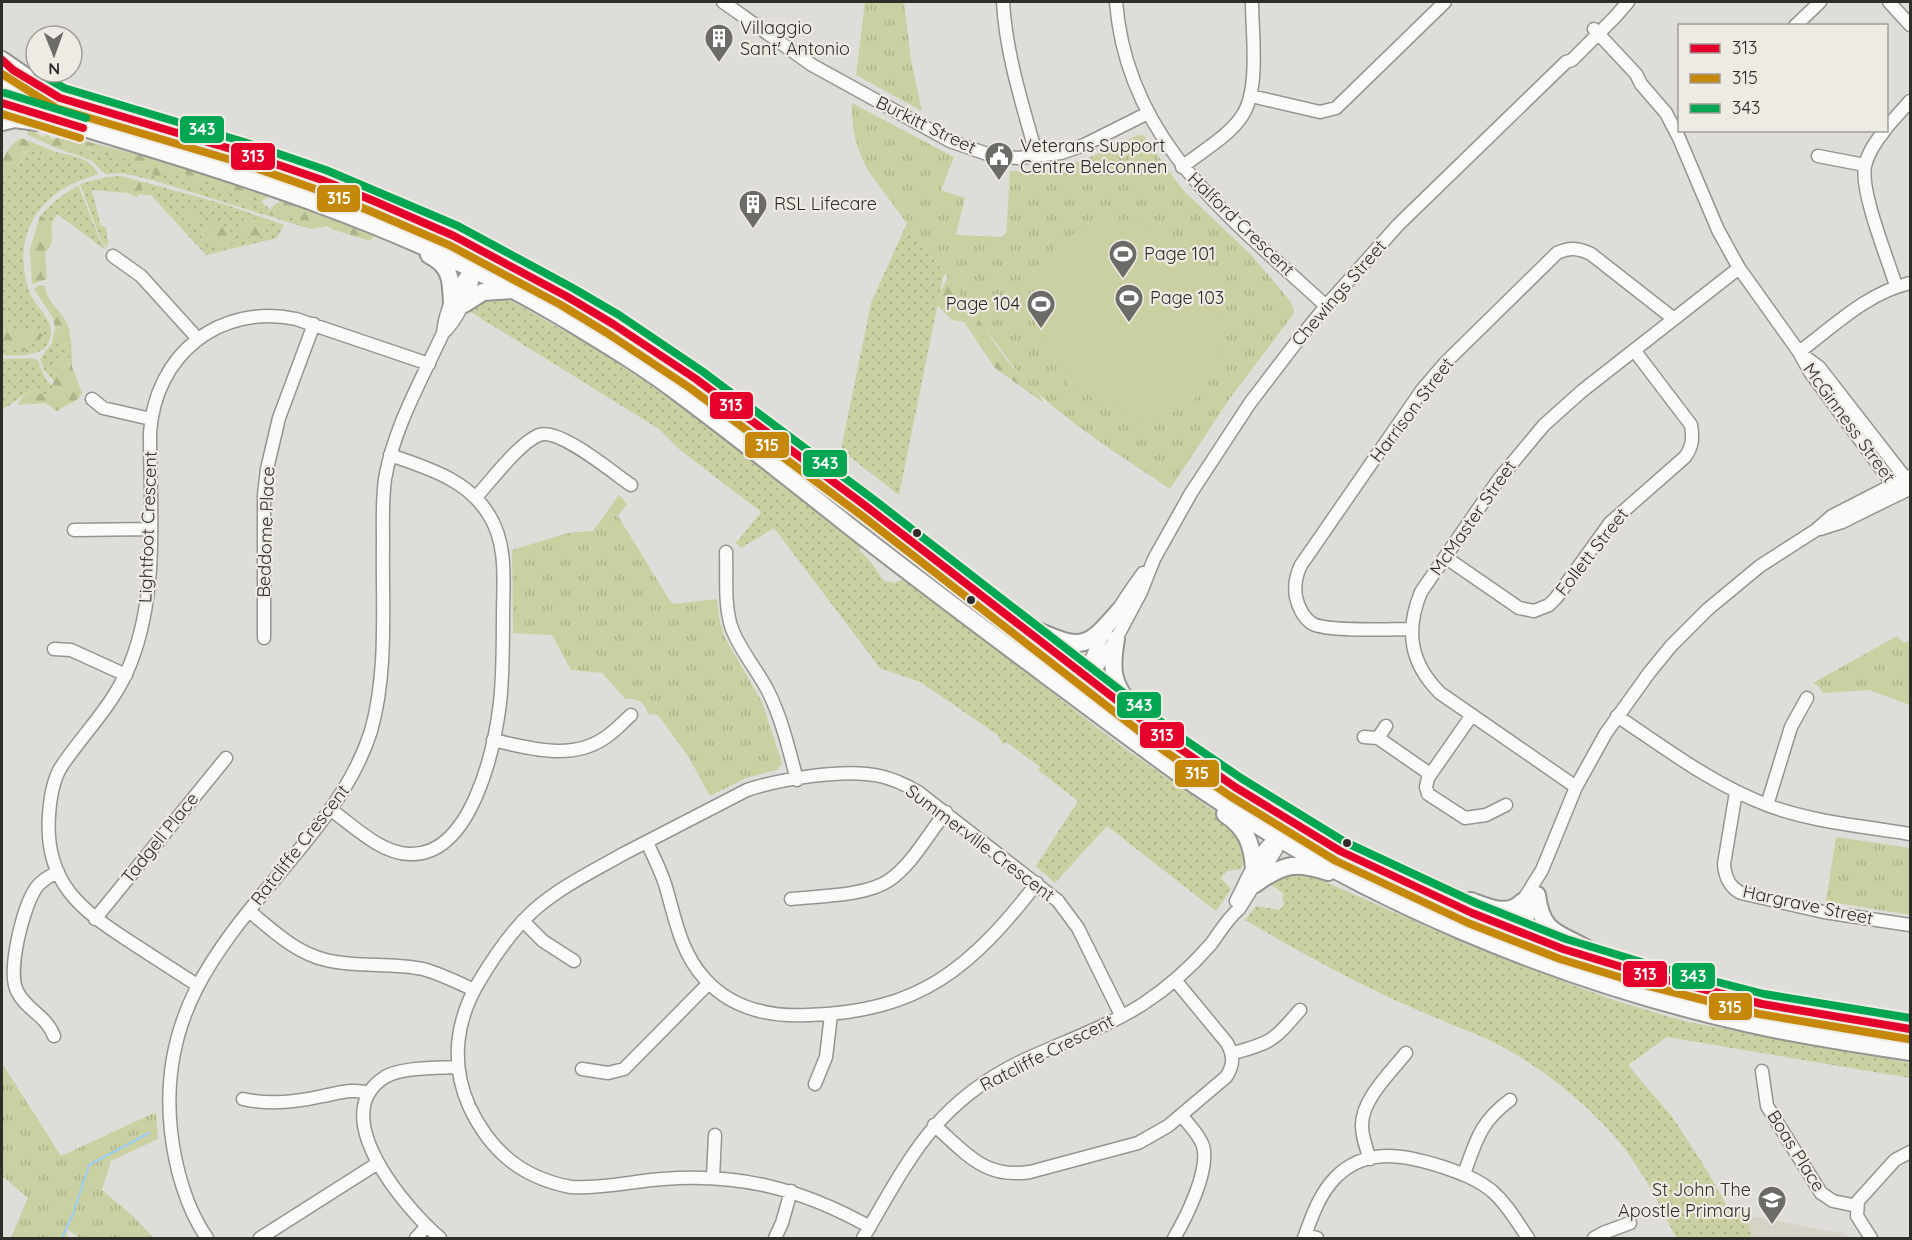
<svg xmlns="http://www.w3.org/2000/svg" width="1912" height="1240" font-family="Quicksand,sans-serif">
<style>
.built{fill:#d6d2c8}
.grass{fill:url(#grass-dots)}
.forest{fill:url(#forest-firs)}
.park{fill:url(#park-tufts)}
.pitch{fill:#cad0a1}
.lines{fill:none;stroke-linecap:round;stroke-linejoin:round}
.stream{stroke:#9acef3;stroke-width:2}
.minor-casing{stroke:#969492;stroke-width:15}
.major-casing{stroke:#969492;stroke-width:20}
.minor{stroke:#fafaf9;stroke-width:12}
.major{stroke:#fafaf9;stroke-width:16}
.bus-1-casing{stroke:#eeebe4;stroke-width:12}
.bus-2-casing{stroke:#eeebe4;stroke-width:12}
.bus-3-casing{stroke:#eeebe4;stroke-width:12}
.bus-1{stroke:#e4002b;stroke-width:8}
.bus-2{stroke:#c5880a;stroke-width:8}
.bus-3{stroke:#00a651;stroke-width:8}
.bus-dot{fill:#2e2d2a;stroke:#eeebe4;stroke-width:2}
.labels{text-anchor:middle;stroke-width:4.5;stroke-linejoin:round;paint-order:stroke}
.poi-label{font-size:18px;fill:#2e2d2a;stroke:#eeebe4;text-anchor:start}
.street-label{font-size:18px;fill:#2e2d2a;stroke:#eeebe4}
.line-badge{stroke:#eeebe4;stroke-width:2}
.badge-label{font-size:16px;text-anchor:middle;font-weight:bold;fill:#fff}
</style>
<defs>
<pattern id="grass-dots" width="8" height="8" patternUnits="userSpaceOnUse" patternTransform="scale(1.5)"><rect width="8" height="8" fill="#cad0a1"/><path d="M2 2h.1M6 6h.1" fill="none" stroke="#aeb38b" stroke-width="1.8" stroke-linecap="round"/></pattern>
<pattern id="forest-firs" width="22" height="20" patternUnits="userSpaceOnUse" patternTransform="scale(1.5)"><rect width="22" height="20" fill="#cad0a1"/><path d="M5 1l3.5 6h-7zM16 11l3.5 6h-7z" fill="#aeb38b"/></pattern>
<pattern id="park-tufts" width="24" height="20" patternUnits="userSpaceOnUse" patternTransform="scale(1.5)"><rect width="24" height="20" fill="#cad0a1"/><path d="M3 7l-1-3M5 7V3M7 7l1-3M15 17l-1-3M17 17v-4M19 17l1-3" fill="none" stroke="#aeb38b"/></pattern>
</defs>
<rect width="100%" height="100%" fill="#dfddd9"/>
<path class="built" d="M1747,1215L1845,1234L1849,1238H1752Z"/>
<path class="grass" d="M74,147L101,152L105,156L112,157L118,160L128,157L141,166L154,165L159,166L164,171L184,173L189,177L207,180L214,184L230,186L243,197L261,202L271,210L268,215C276,217 276,216 283,215C292,215 305,222 311,229L152,180L122,173L105,174L91,160L56,148Z
M30,151L52,157L56,152C71,156 91,157 98,174C90,177 80,180 72,184C29,205 13,248 30,293C35,306 52,318 51,334C48,359 20,355 2,355V345L23,352L30,328L11,333L2,299V186L3,182L2,177L4,172L19,165L25,153Z
M121,176L224,204L284,225L277,238L206,255L151,195L92,190L101,226L106,227L108,241L107,247L101,240L80,184L107,177Z
M78,185L100,240L105,247L104,249L57,214L51,225L50,221L40,216L56,200Z
M907,223L944,273L899,495L841,450L871,303Z
M496,295L510,300L598,350L689,411L840,527L838,529L860,545V551C871,560 876,570 884,581L895,583L903,579L980,637L1117,743L1230,822L1247,854L1241,869L1227,871L1221,878L1231,889L1216,911L1107,826L1055,883L1036,866L1078,801L1038,770L1040,767L1006,742L1003,745L998,735L920,682L880,668L774,528L741,548L736,543L761,512L679,449L659,429L469,311L475,304Z
M55,328L57,337L69,346L71,337L72,359L66,356L59,359L55,382L44,370L40,359L52,343Z
M33,358L37,360L47,381L54,386L50,396L30,391L2,410V359Z
M1305,873L1480,950L1616,1001L1688,1022L1910,1063V1078L1667,1037L1628,1065L1673,1118L1706,1169L1728,1208L1747,1215L1752,1238H1676C1661,1206 1643,1172 1621,1144C1590,1107 1551,1075 1510,1051C1482,1035 1451,1025 1422,1012C1361,986 1302,953 1245,920L1256,906L1280,910L1284,904L1282,897L1284,894L1272,885L1282,875Z"/>
<path class="forest" d="M31,129L42,137L48,135L52,139L58,138L61,135L163,161L271,194L261,202L254,200L247,203L243,197H237L233,188L230,186L224,192L220,190L219,184H214L207,180L202,186L197,187L189,184V177L184,173L174,176L164,171L162,176L154,177L151,170L158,166L134,165L128,157L118,160L89,149L56,148L28,135L27,131Z
M21,138L56,152L52,157L30,151L25,152L19,165L8,172H4L2,177C1,158 5,149 21,138Z
M123,179L142,183L141,191L137,197L131,195L133,190L128,191L110,185L112,180Z
M283,199L346,223L373,236L371,241L334,230L328,226L311,229C297,213 285,219 268,215L274,205Z
M192,207L196,208L199,213L198,220L185,226L182,209L188,211Z
M40,216L51,221C52,233 55,244 45,252L47,279L32,284L30,249Z
M244,216L255,219L259,223L263,220L268,223L265,234L255,240L238,232Z
M212,224L225,226L232,233L233,241L227,248L224,249L218,246L210,248L206,246L207,239L201,238L203,226Z
M1008,232L979,319C991,337 1003,358 1019,374C1029,384 1037,391 1044,403L995,368L964,322L952,320L935,303L949,275Z
M39,285L45,286C48,312 75,312 69,346L62,347L57,337L53,318L34,289Z
M2,299L11,332L30,328L44,335L23,352L2,345Z
M66,356L72,359V367L82,393L78,399L57,411L45,403L18,405L20,400L30,391L50,396L59,359Z"/>
<path class="park" d="M865,2H904L911,60L922,111L856,75Z
M852,103L954,157L941,190L965,198L956,235L1006,237L1010,171C1061,173 1094,157 1138,135H1143L1182,189L1252,256L1291,302L1294,311L1292,316L1230,398L1170,489C1118,453 1062,421 1019,374L869,172C856,149 851,129 852,103Z
M619,495L627,504L618,516L672,604L717,599L719,618L724,636L762,702L782,763L777,770L746,778L710,796L688,756L658,715L648,714C645,702 638,698 626,699L602,673L571,670L552,635L513,633L512,550L568,533L593,531Z
M1897,636C1901,641 1904,644 1910,641V705L1869,690L1823,693L1819,687L1813,683Z
M1836,837L1910,848V915L1826,901Z
M2,1063L61,1156L156,1112L158,1139L111,1161L102,1190L133,1216L154,1238H79L66,1228L68,1238H11L28,1198L2,1176Z"/>
<path class="pitch" d="M1121,219C1148,222 1163,226 1181,248L1197,249L1196,268L1203,276L1216,304L1221,332L1216,368L1192,403L1162,418L1131,416L1092,398L1086,392L1067,390L1069,372L1044,335L1030,342L1024,332L1039,323C1030,298 1033,269 1054,251L1055,239L1066,240L1077,231Z"/>
<g class="lines">
<path class="stream" d="M62,1238L73,1214L89,1165L149,1133"/>
<g class="minor-casing">
<path id="minor" d="M723,2L812,65L950,141L993,156L1018,158L1061,153L1084,145L1148,113
M1003,2C1006,55 1023,106 1037,157
M1116,2C1127,142 1231,218 1326,306
M1889,2L1910,25
M1795,26L1820,2
M1594,29L1636,74L1641,84L1666,113L1679,138L1718,230L1739,268L1799,352L1810,372L1900,494
M1251,96L1320,112L1336,108L1445,2
M1886,128L1910,101
M1885,130C1876,141 1868,152 1865,166C1860,192 1888,259 1896,286
M1818,156L1865,165
M1182,167C1201,152 1230,135 1242,116C1260,90 1252,33 1252,2
M113,256L141,276L198,339
M443,333C452,325 457,316 462,306C475,281 481,263 459,241
M1799,352C1834,326 1867,293 1910,283
M1800,353L1819,367L1910,484
M92,399L103,408L151,419
M476,497C491,481 519,443 539,435C559,427 613,473 631,485
M1820,529L1842,522L1905,491
M74,530L150,529
M726,552C727,576 724,603 731,626C739,650 757,669 768,691C782,719 789,750 797,780
M1445,557L1519,608L1534,611L1549,605L1556,598L1610,523L1685,457C1693,446 1693,438 1691,425L1634,350
M1411,629C1390,629 1329,632 1313,624C1304,619 1298,607 1296,597C1294,585 1296,575 1301,565L1422,390L1447,361L1557,253C1570,247 1578,248 1591,254L1674,319
M264,638V495L267,469L279,418L314,324
M54,649L71,650L126,675
M1086,676C1091,649 1126,596 1143,573
M1072,695L1086,676L1095,670L1116,639L1141,592L1154,559L1191,493L1250,403L1295,344L1326,306L1398,225L1566,62L1572,60L1615,17L1628,2
M1472,715L1428,778L1426,787L1428,794L1465,818L1486,815L1506,805
M1617,716C1665,748 1712,784 1767,805C1812,822 1863,826 1910,834
M1364,737L1378,738L1386,726
M1378,738L1430,774
M493,740C532,749 576,762 610,734C618,728 624,721 631,715
M1576,787L1440,693C1410,663 1405,631 1421,592L1499,479L1544,425L1582,391L1739,268
M1736,792L1724,864C1725,877 1729,887 1741,893L1824,912L1910,925
M1767,805L1791,727L1807,698
M331,810C354,826 380,853 409,854C471,857 494,751 500,703C503,675 503,646 503,617C503,583 508,545 489,515C467,479 427,468 390,455
M647,842C653,856 660,869 665,884C675,917 680,952 705,979C732,1009 769,1017 808,1015C920,1012 971,968 1037,883
M791,899C819,896 865,896 888,881C912,865 928,834 946,812
M1236,901C1251,873 1267,823 1307,833
M249,911C272,930 296,953 326,960C358,968 391,962 423,969C441,974 457,982 474,990
M95,919L226,758
M523,921L543,941L574,961
M1485,938C1522,935 1524,928 1537,895
M1540,958L1521,943L1516,931L1522,902L1542,870L1576,787L1606,733L1649,673L1671,646L1708,609L1760,566L1816,530L1832,516L1910,476
M197,985C175,971 154,957 132,943C81,910 44,883 49,815C50,800 53,780 61,767C85,731 115,704 131,662C159,590 150,509 150,433C155,355 219,303 296,319L429,364
M54,1036C46,1015 26,1010 17,991C7,971 23,907 36,888C41,881 49,876 58,872
M1233,1053C1272,1043 1274,1040 1300,1010
M582,1069L608,1073L624,1069L709,983
M1762,1071L1767,1106L1821,1193L1833,1201L1857,1206
M815,1084L826,1057L831,1015
M243,1099C269,1105 297,1102 323,1096C339,1093 352,1088 369,1093
M934,1125C966,1153 984,1179 1030,1172L1138,1143L1168,1126L1226,1077C1234,1065 1234,1056 1227,1043L1175,980
M1370,1159C1366,1148 1362,1137 1362,1126C1361,1100 1391,1072 1406,1053
M1464,1174C1476,1141 1480,1122 1510,1100
M713,1178L715,1135
M870,1227C802,1189 740,1173 663,1179C633,1181 602,1189 571,1187C522,1178 490,1151 469,1106C450,1063 456,1019 480,980C495,955 511,931 533,911C560,887 593,871 625,853C666,832 706,811 747,790C781,779 844,768 880,776C894,779 906,785 918,792L1058,901L1078,928L1121,1015
M1306,1235L1317,1238
M207,1238C186,1208 175,1167 171,1131C157,1004 230,935 303,845C332,809 357,775 371,731C388,671 382,605 383,544C383,522 382,501 385,479C394,427 421,381 443,333C446,303 468,252 505,266
M260,1238L378,1163
M416,1238L426,1227
M440,1238C407,1210 324,1115 385,1077C402,1067 437,1068 457,1067
M775,1238L782,1223L791,1191
M863,1238C909,1160 933,1105 1020,1062C1060,1043 1105,1028 1143,1004C1169,987 1191,967 1211,944C1220,932 1227,919 1239,909L1276,850L1278,837L1275,820L1262,812
M1174,1238C1186,1218 1210,1170 1203,1146C1199,1134 1189,1125 1181,1115
M1304,1238C1312,1216 1319,1195 1335,1178C1366,1146 1406,1155 1443,1167C1461,1173 1477,1179 1492,1191C1507,1204 1517,1222 1528,1238
M1594,1238L1603,1233L1630,1223
M1871,1238L1857,1216L1858,1201L1895,1160L1910,1152"/>
</g>
<g class="major-casing">
<path id="major" d="M2,60L38,85
M2,80C109,112 218,141 323,180C424,218 523,267 614,325C772,424 918,549 1067,662C1102,688 1135,716 1170,742C1207,770 1248,794 1288,819C1306,830 1324,842 1344,852C1475,922 1615,971 1761,1003C1810,1014 1861,1021 1910,1029
M2,103C191,161 386,213 558,315C601,341 645,367 685,398C740,439 794,482 848,525C913,576 980,626 1047,676C1096,712 1145,750 1195,785C1361,899 1554,980 1750,1024C1803,1036 1857,1044 1910,1052
M2,122L15,119L37,122
M429,255C452,266 451,282 452,304
M464,304L483,292L513,290
M1038,631C1083,651 1088,647 1119,611
M1116,639C1111,668 1111,685 1133,707
M1225,814C1246,828 1252,843 1254,868
M1255,884C1283,864 1295,861 1328,872
M1537,895C1542,935 1559,932 1589,950
M1471,901C1487,907 1508,917 1522,902"/>
</g>
<use href="#minor" class="minor"/>
<use href="#major" class="major"/>
<g class="bus-1-casing">
<path id="bus-1" d="M2,60L13,70L60,98L241,152L322,180L374,201L454,236L566,296L613,324L696,379L867,507L1172,743L1235,787L1340,851L1472,913L1563,949L1648,975L1762,1004L1910,1029
M2,103L83,128"/>
</g>
<g class="bus-2-casing">
<path id="bus-2" d="M2,74L56,108L238,162L318,190L370,211L449,245L561,305L607,333L690,388L861,515L1166,752L1230,796L1336,861L1468,923L1560,959L1645,985L1759,1014L1908,1039
M2,114L80,138"/>
</g>
<g class="bus-3-casing">
<path id="bus-3" d="M37,72L64,88L244,142L326,170L458,226L571,287L619,315L702,371L873,499L1178,735L1241,778L1345,842L1476,903L1566,939L1651,965L1764,994L1910,1018
M5,93L86,118"/>
</g>
<use href="#bus-1" class="bus-1"/>
<use href="#bus-2" class="bus-2"/>
<use href="#bus-3" class="bus-3"/>
</g>
<defs>
<g id="building-pin" transform="scale(1.5)"><path d="M0 17L-7.5 6A9.5 9.5 0 1 1 7.5 6Z" fill="#6c6b67" stroke="#eeebe4"/><path d="M-4-6H4V6H1V3H-1V6H-4ZM-2.5-4.3h1.7v1.8h-1.7ZM.8-4.3h1.7v1.8H.8ZM-2.5-1h1.7V.8h-1.7ZM.8-1h1.7V.8H.8Z" fill="#fff"/></g>
<g id="civic-pin" transform="scale(1.5)"><path d="M0 17L-7.5 6A9.5 9.5 0 1 1 7.5 6Z" fill="#6c6b67" stroke="#eeebe4"/><path d="M-.6-6.5H3V-4.5H.6V-3L4-1V1h2V6H-6V1h2V-1L-.6-3ZM-1.2 2.5V6h2.4V2.5Z" fill="#fff"/></g>
<g id="stadium-pin" transform="scale(1.5)"><path d="M0 17L-7.5 6A9.5 9.5 0 1 1 7.5 6Z" fill="#6c6b67" stroke="#eeebe4"/><path d="M0-5a6.5 5 0 1 0 0 10a6.5 5 0 1 0 0-10ZM-3.5-1.8h7v3.6h-7Z" fill="#fff"/></g>
<g id="school-pin" transform="scale(1.5)"><path d="M0 17L-7.5 6A9.5 9.5 0 1 1 7.5 6Z" fill="#6c6b67" stroke="#eeebe4"/><path d="M0-5L7-2L0 1L-7-2ZM-4 1L0 2.5L4 1V4Q0 6-4 4Z" fill="#fff"/></g>
</defs>
<g fill-rule="evenodd">
<use href="#building-pin" x="719" y="38"/>
<use href="#civic-pin" x="999" y="156"/>
<use href="#building-pin" x="753" y="204"/>
<use href="#stadium-pin" x="1123" y="254"/>
<use href="#stadium-pin" x="1129" y="298"/>
<use href="#stadium-pin" x="1041" y="304"/>
<use href="#school-pin" x="1772" y="1200"/>
</g>
<g class="bus-dot">
<circle cx="917" cy="533" r="5"/>
<circle cx="971" cy="600" r="5"/>
<circle cx="1347" cy="843" r="5"/>
</g>
<g class="labels">
<g class="poi-label">
<text x="740" y="34">Villaggio<tspan x="740" dy="21">Sant' Antonio</tspan></text>
<text x="1020" y="152">Veterans Support<tspan x="1020" dy="21">Centre Belconnen</tspan></text>
<text x="774" y="210">RSL Lifecare</text>
<text x="1144" y="260">Page 101</text>
<text x="1150" y="304">Page 103</text>
<text x="1020" y="310" text-anchor="end">Page 104</text>
<text x="1751" y="1196" text-anchor="end">St John The<tspan x="1751" dy="21">Apostle Primary</tspan></text>
</g>
<g class="street-label">
<text transform="translate(926 125) rotate(26)" y="6">Burkitt Street</text>
<text transform="translate(1241 224) rotate(44)" y="6">Halford Crescent</text>
<text transform="translate(1339 293) rotate(-49)" y="6">Chewings Street</text>
<text transform="translate(1412 410) rotate(-53)" y="6">Harrison Street</text>
<text transform="translate(1849 423) rotate(54)" y="6">McGinness Street</text>
<text transform="translate(1473 518) rotate(-55)" y="6">McMaster Street</text>
<text transform="translate(148 527) rotate(-88)" y="6">Lightfoot Crescent</text>
<text transform="translate(266 532) rotate(-88)" y="6">Beddome Place</text>
<text transform="translate(1592 552) rotate(-52)" y="6">Follett Street</text>
<text transform="translate(160 838) rotate(-51)" y="6">Tadgell Place</text>
<text transform="translate(980 843) rotate(37)" y="6">Summerville Crescent</text>
<text transform="translate(300 845) rotate(-52)" y="6">Ratcliffe Crescent</text>
<text transform="translate(1808 905) rotate(12)" y="6">Hargrave Street</text>
<text transform="translate(1047 1053) rotate(-27)" y="6">Ratcliffe Crescent</text>
<text transform="translate(1796 1151) rotate(58)" y="6">Boas Place</text>
</g>
</g>
<g class="line-badge">
<rect x="179" y="115" width="46" height="29" rx="6" fill="#00a651"/>
<rect x="230" y="142" width="46" height="29" rx="6" fill="#e4002b"/>
<rect x="316" y="184" width="45" height="29" rx="6" fill="#c5880a"/>
<rect x="709" y="391" width="45" height="29" rx="6" fill="#e4002b"/>
<rect x="744" y="431" width="46" height="28" rx="6" fill="#c5880a"/>
<rect x="802" y="449" width="46" height="29" rx="6" fill="#00a651"/>
<rect x="1116" y="691" width="46" height="28" rx="6" fill="#00a651"/>
<rect x="1139" y="721" width="46" height="28" rx="6" fill="#e4002b"/>
<rect x="1174" y="759" width="46" height="29" rx="6" fill="#c5880a"/>
<rect x="1622" y="960" width="46" height="28" rx="6" fill="#e4002b"/>
<rect x="1671" y="962" width="45" height="28" rx="6" fill="#00a651"/>
<rect x="1708" y="992" width="45" height="29" rx="6" fill="#c5880a"/>
</g>
<g class="badge-label">
<text x="202" y="135">343</text>
<text x="253" y="162">313</text>
<text x="339" y="204">315</text>
<text x="731" y="411">313</text>
<text x="767" y="451">315</text>
<text x="825" y="469">343</text>
<text x="1139" y="711">343</text>
<text x="1162" y="741">313</text>
<text x="1197" y="779">315</text>
<text x="1645" y="980">313</text>
<text x="1693" y="982">343</text>
<text x="1730" y="1013">315</text>
</g>
<rect width="1912" height="1240" fill="none" stroke="#2e2d2a" stroke-width="6"/>
<rect x="1678" y="24" width="210" height="108" fill="#eeebe4" stroke="#a19f9a" stroke-width="1.5"/>
<rect x="1690" y="44" width="30" height="9" fill="#e4002b" stroke="#a19f9a" stroke-width="1.5"/>
<text x="1732" y="54" font-size="18" fill="#2e2d2a">313</text>
<rect x="1690" y="74" width="30" height="9" fill="#c5880a" stroke="#a19f9a" stroke-width="1.5"/>
<text x="1732" y="84" font-size="18" fill="#2e2d2a">315</text>
<rect x="1690" y="104" width="30" height="9" fill="#00a651" stroke="#a19f9a" stroke-width="1.5"/>
<text x="1732" y="114" font-size="18" fill="#2e2d2a">343</text>
<g transform="translate(54 54) rotate(179)"><circle r="28" fill="#eeebe4" stroke="#a19f9a" stroke-width="1.5"/>
<path d="M0-4.5L10 22L0 15L-10 22Z" fill="#6c6b67"/>
<text y="-9" font-size="16" font-weight="bold" text-anchor="middle" fill="#2e2d2a">N</text>
</g>
</svg>
